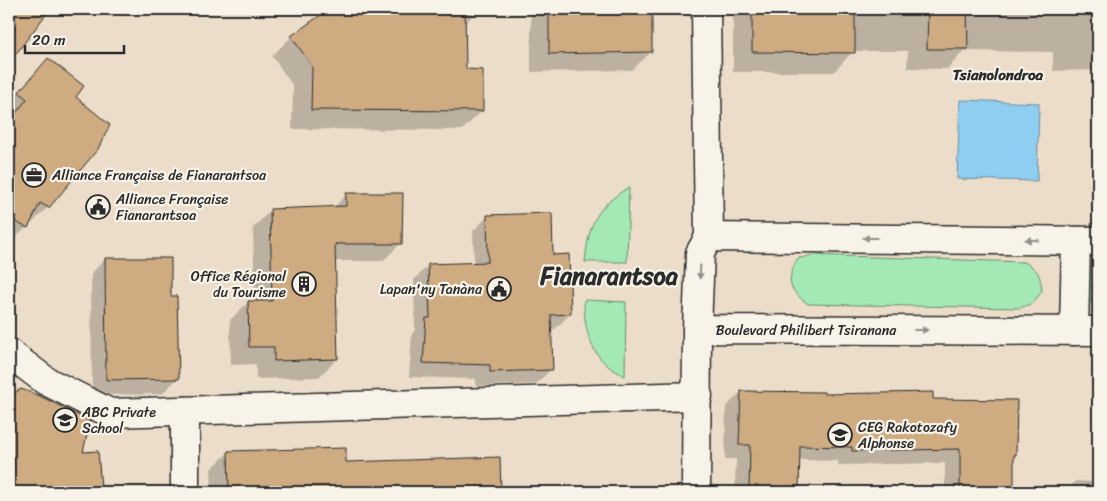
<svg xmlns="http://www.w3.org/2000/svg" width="1107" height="501" font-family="Sriracha,sans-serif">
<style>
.green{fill:#a4e9b5;stroke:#688a70}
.water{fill:#8fcef0;stroke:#678da1}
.shadow{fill:#0003}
.building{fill:#ceab81;stroke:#2b2b2b}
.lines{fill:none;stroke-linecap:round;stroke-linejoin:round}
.pedestrian-casing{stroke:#2b2b2b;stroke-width:31}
.minor-casing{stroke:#2b2b2b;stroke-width:31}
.tertiary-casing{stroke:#2b2b2b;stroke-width:31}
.pedestrian{stroke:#f7f3e8;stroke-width:28}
.minor{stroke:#f7f3e8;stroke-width:28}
.tertiary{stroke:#f7f3e8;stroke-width:28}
.oneway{fill:#918f8a}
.labels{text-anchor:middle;stroke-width:4.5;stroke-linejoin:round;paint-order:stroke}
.poi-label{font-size:14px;fill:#2b2b2b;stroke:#f7f3e8;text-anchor:start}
.street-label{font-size:14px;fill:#2b2b2b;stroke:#f7f3e8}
.neighbourhood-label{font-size:15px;font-weight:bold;fill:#2b2b2b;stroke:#f7f3e8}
.town-label{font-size:24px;font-weight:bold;fill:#2b2b2b;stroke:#f7f3e8}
</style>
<rect width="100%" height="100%" fill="#ebddc9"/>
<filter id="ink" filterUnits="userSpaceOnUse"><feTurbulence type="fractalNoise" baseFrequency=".02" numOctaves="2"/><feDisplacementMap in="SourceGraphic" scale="10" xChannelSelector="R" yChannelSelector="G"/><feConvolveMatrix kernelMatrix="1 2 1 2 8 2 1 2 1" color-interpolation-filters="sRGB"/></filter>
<g filter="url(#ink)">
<path class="green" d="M629,187L627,262H585C589,223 595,208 629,187Z
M812,255L1024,262C1039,270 1040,274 1042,291L1033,303L1020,308L808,304C788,289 786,282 797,259Z
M1098,267V311C1086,300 1080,275 1098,267Z
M584,300L626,302L625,376C619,373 613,370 608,366C588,349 584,324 584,300Z"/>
<path class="water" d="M960,100L1039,103L1037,181L957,179Z"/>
<path class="shadow" d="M9,9H49L9,60Z
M331,9H473V15L464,25L465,71L482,111L462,130L292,129L293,86L272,56L291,37Z
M531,9H650L651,52L632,70L531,72Z
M733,9H1098V70L1053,71V52L964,51L947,69L907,68L908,51H853L834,72H733Z
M48,59V207L32,223L29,222L27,227L10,243L9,242V120L12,116L9,113V103Z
M347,194L401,243L383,261H334L337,359L319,377L256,379V364L231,365L230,320L248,302H255L253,228L271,210L333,208Z
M488,216L552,256L570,314L555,329H550L551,369L536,384L476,386V379L409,377L412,334L415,330L414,280L428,265L474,264L473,231Z
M105,259L170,297L177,379L162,394L92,395L91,274Z
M21,391L81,454L100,487L95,492H9V398Z
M741,392L932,400L1015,454L1013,456V492H945V463L838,465V461L798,460V492H735L736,459H725L726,407Z
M229,452L345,463L499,458L500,492H212L211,469Z
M1076,481L1098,482V492H1064Z"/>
<path class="building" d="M9,9H50L9,63Z
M329,9H465L466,69L483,70V111L311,110L312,66L291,36Z
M549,9H652V52L549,54Z
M752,9H855V53L752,52Z
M928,9H967L968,49H927Z
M48,58L84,86L76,97L110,125L98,149L49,208L40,203L28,228L9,219V122L27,99L19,92Z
M346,193H403L402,244H335L338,359L274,361V347H249L248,301H272L270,209L346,206Z
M552,213L553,255L569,254L571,314L551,315L553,370L490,372V365L423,363L426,318H430L428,264L488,262L487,215Z
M105,258H171V296H177L179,379L106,380Z
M21,389L38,395L90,421L83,452L98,451L101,488L40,492H9V396Z
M741,391L824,392V394L933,392V399L1017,400L1016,455H1014V492H960V449L852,451V447L800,446L799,492H749L750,445H739Z
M346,448V462L500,457L501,492H229L228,451Z"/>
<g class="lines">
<g class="pedestrian-casing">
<path id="pedestrian" d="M185,411V492"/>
</g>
<g class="minor-casing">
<path id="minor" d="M706,9L709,237
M1074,331L1076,241
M9,353L46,381L110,413L698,396"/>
</g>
<g class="tertiary-casing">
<path id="tertiary" d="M697,329L1098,331
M696,492L697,329L700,253L709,237L1098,241"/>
</g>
<use href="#pedestrian" class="pedestrian"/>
<use href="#minor" class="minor"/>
<use href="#tertiary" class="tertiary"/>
</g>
<defs><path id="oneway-solid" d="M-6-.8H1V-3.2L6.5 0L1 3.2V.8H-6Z" transform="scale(1.25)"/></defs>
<g class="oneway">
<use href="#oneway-solid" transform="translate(870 238) rotate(-180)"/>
<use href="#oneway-solid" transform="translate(1032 240) rotate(-179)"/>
<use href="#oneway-solid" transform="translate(700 272) rotate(93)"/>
<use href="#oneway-solid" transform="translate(921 330)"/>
</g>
</g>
<defs>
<g id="office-ring" transform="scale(1.25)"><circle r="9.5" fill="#f7f3e8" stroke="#2b2b2b" stroke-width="1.5"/><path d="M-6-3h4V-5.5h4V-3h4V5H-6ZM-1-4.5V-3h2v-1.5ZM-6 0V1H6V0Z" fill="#2b2b2b"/></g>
<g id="civic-ring" transform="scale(1.25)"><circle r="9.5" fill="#f7f3e8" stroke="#2b2b2b" stroke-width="1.5"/><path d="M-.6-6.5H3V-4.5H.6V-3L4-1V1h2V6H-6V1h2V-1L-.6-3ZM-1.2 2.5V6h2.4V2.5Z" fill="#2b2b2b"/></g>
<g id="building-ring" transform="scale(1.25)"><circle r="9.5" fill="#f7f3e8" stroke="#2b2b2b" stroke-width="1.5"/><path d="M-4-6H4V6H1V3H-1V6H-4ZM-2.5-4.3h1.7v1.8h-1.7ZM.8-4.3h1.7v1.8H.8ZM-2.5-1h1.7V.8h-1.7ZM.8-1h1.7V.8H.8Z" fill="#2b2b2b"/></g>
<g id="school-ring" transform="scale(1.25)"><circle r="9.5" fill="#f7f3e8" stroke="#2b2b2b" stroke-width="1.5"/><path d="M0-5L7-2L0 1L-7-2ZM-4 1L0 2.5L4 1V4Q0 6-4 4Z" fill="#2b2b2b"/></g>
</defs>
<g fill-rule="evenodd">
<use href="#office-ring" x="34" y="175"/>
<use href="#civic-ring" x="98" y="207"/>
<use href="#building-ring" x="304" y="284"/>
<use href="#civic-ring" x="499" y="289"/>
<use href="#school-ring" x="65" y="420"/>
<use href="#school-ring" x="840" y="435"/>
</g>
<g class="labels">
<g class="poi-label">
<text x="52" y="180">Alliance Française de Fianarantsoa</text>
<text x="116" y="204">Alliance Française<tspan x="116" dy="16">Fianarantsoa</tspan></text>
<text x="286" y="281" text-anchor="end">Office Régional<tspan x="286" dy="16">du Tourisme</tspan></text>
<text x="482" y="294" text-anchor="end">Lapan'ny Tanàna</text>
<text x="82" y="417">ABC Private<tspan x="82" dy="16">School</tspan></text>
<text x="858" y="432">CEG Rakotozafy<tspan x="858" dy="16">Alphonse</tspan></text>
</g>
<g class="street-label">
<text x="806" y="335">Boulevard Philibert Tsiranana</text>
</g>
<g class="neighbourhood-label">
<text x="998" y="80">Tsianolondroa</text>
</g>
<g class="town-label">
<text x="609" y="284">Fianarantsoa</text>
</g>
</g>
<rect width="1107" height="501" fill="none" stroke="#f7f3e8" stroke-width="30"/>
<rect x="15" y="15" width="1077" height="471" fill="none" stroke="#2b2b2b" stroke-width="2" filter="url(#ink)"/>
<path d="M25 45v8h99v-8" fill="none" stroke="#2b2b2b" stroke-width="2.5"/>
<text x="32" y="45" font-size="15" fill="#2b2b2b" stroke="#f7f3e8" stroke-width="4" paint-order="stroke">20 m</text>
</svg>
